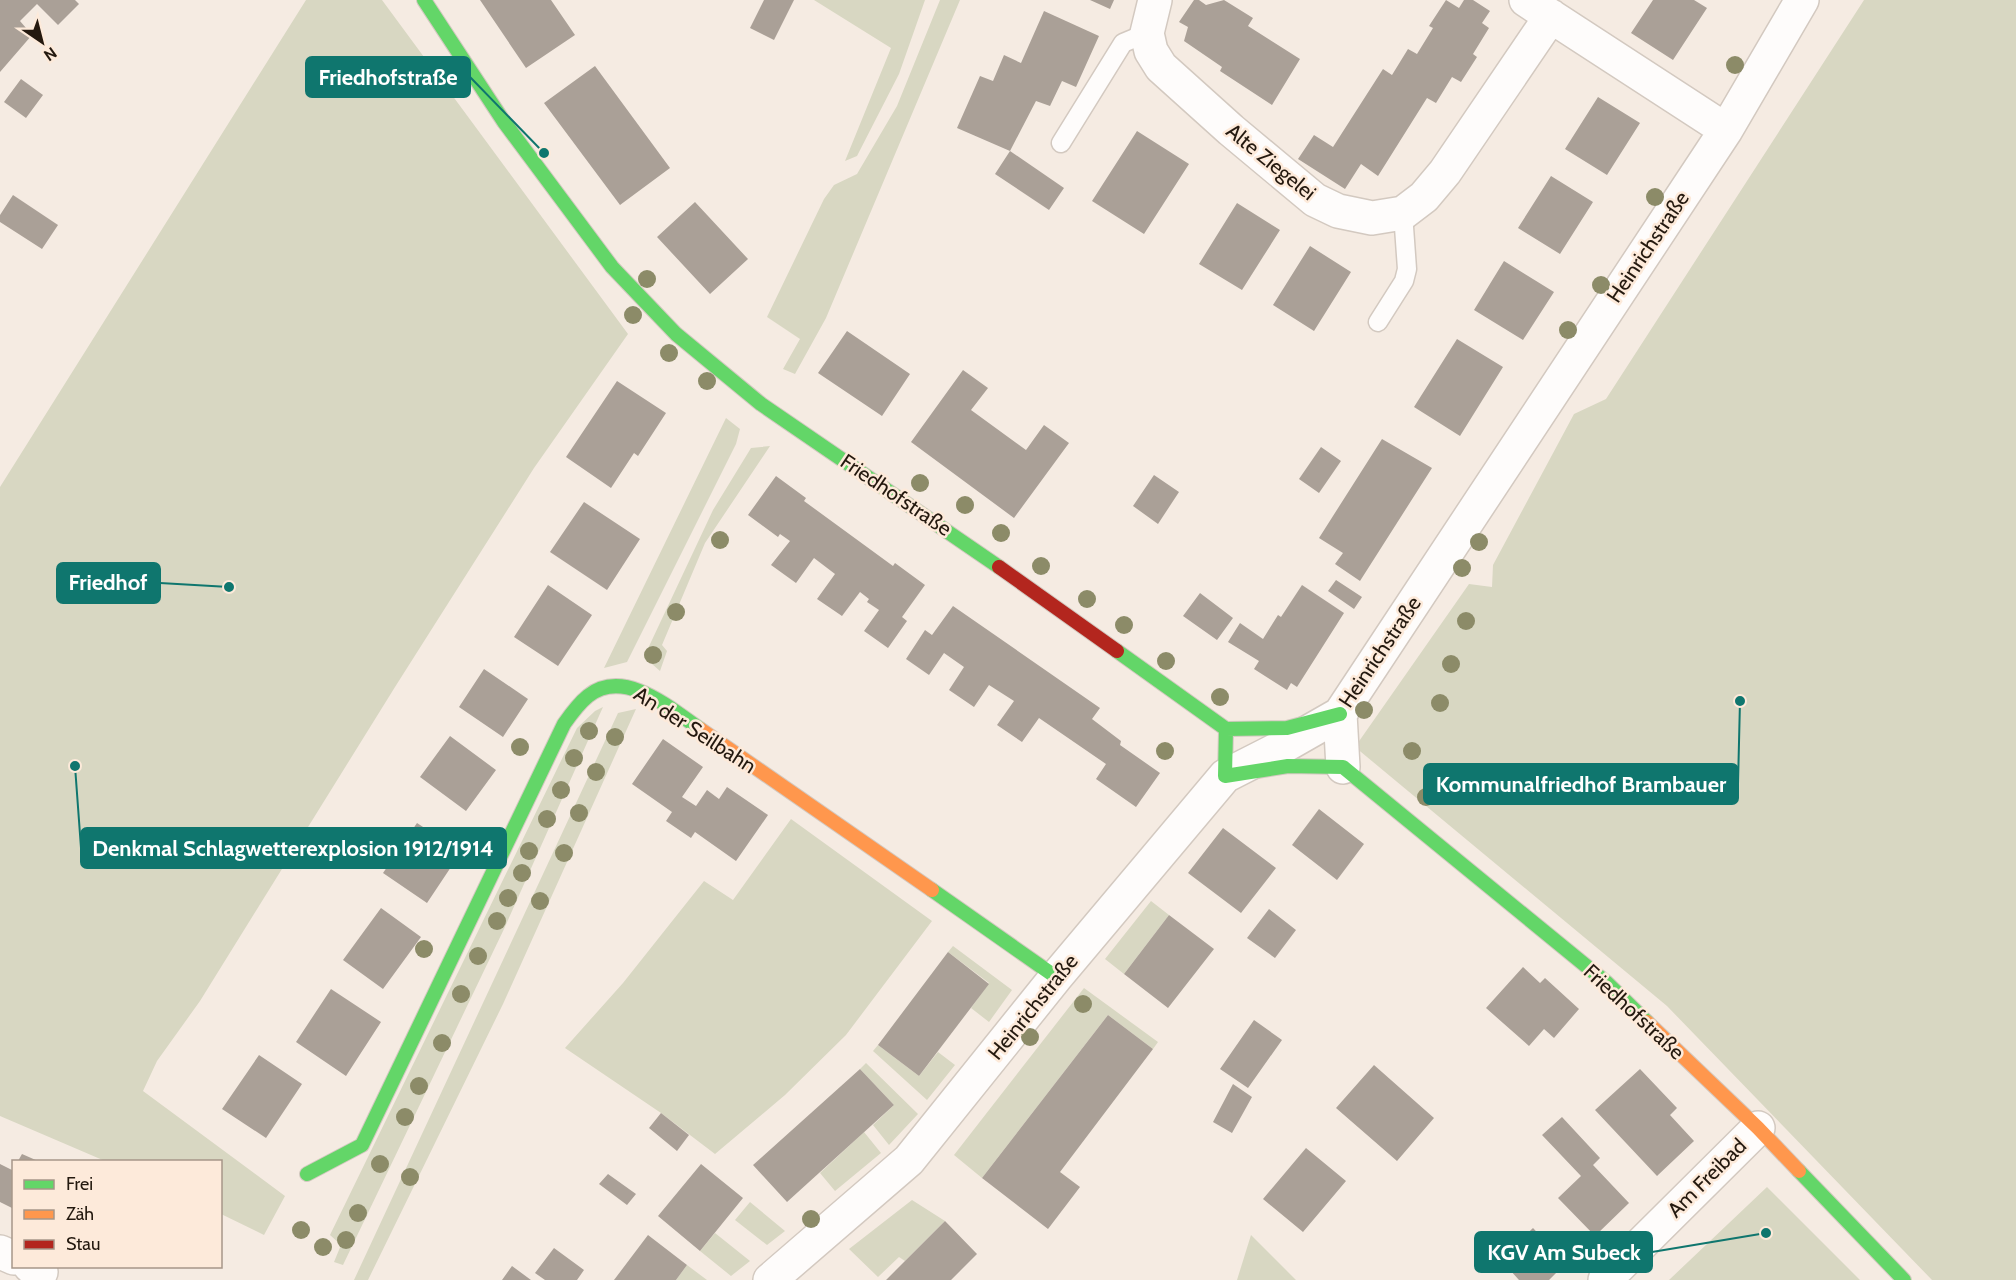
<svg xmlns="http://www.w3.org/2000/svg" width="2016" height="1280" font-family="Cabin,sans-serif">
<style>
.green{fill:#d8d7c2}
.building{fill:#aaa097}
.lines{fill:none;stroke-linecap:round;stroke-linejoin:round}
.lane-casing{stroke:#d3c9c0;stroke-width:21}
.street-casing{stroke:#d3c9c0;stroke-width:36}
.fast-casing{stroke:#d3c9c0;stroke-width:16}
.slow-casing{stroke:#d3c9c0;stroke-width:16}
.jam-casing{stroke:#d3c9c0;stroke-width:16}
.lane{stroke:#fefcfb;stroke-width:18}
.street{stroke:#fefcfb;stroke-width:33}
.fast{stroke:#63d668;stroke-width:14}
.slow{stroke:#ff974d;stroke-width:14}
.jam{stroke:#b3261e;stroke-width:14}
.tree{fill:#8c8b68}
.labels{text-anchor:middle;stroke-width:5;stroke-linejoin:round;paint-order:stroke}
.street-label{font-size:21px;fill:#24190f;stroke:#fdeada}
.leader{fill:none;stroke:#0f766e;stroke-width:2}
.callout-dot{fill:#0f766e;stroke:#fdeada;stroke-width:2}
.callout{fill:#0f766e;stroke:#0f766e;stroke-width:2}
.callout-label{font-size:22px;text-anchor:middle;font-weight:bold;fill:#fff}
</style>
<rect width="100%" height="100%" fill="#f5ebe2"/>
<path class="green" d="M306,0H382L628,334L534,468L395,687L200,1001L157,1061L143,1091L285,1196L264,1235L221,1214L220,1162L105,1161L0,1116V487Z
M814,0H925L899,74L857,156L845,161L891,48Z
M940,0H960L826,318L795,374L783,369L800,339L767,317L824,199L834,185L857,174L897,106Z
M1864,0H2016V1280H1932L1667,1006L1355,747L1469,584L1492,587L1493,565L1574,414L1606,399Z
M726,418L740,429L736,444L627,662L604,668Z
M770,446L705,543L662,645L667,651L660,671L644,657L713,510L751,448Z
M603,707L504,929L343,1265L334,1262L341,1245L330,1235L577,728L595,711Z
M636,709L503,1004L368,1280H354L618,713Z
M791,819L932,921L846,1035L785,1095L715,1154L661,1113L565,1048L623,983L704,881L733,900Z
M1151,901L1169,915L1124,974L1105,959Z
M953,946L1012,990L989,1022L971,1008L989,983L948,952Z
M1084,988L1158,1042L1153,1049L1108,1015L982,1178L954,1155Z
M878,1045L919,1076L938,1052L955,1065L927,1100L873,1051Z
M866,1063L918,1114L889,1145L873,1125L894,1105L860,1069Z
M864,1132L881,1153L835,1191L820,1173Z
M1767,1187L1860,1280H1669Z
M912,1200L945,1221L905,1261L899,1257L878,1277L849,1249Z
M750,1202L785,1231L767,1245L735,1220Z
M715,1233L750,1261L731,1276L700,1251Z
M1251,1235L1296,1280H1237Z
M687,1265L707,1280H676Z"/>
<path class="building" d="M0,0H75L79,4L58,25L37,4L20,21L32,35L0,72Z
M480,0H551L575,35L526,68Z
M764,0H794L774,40L750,28Z
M1090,0H1114L1110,9Z
M1194,0H1199L1206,5L1224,0L1253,18L1248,26L1300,59L1272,105L1220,71L1222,67L1184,41L1188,27L1179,22Z
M1446,0L1459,8L1464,0H1473L1490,11L1482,23L1489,28L1473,54L1477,57L1461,82L1452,77L1436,103L1427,98L1378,176L1361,164L1345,189L1298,159L1314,135L1333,147L1383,69L1392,75L1408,49L1417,54L1433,28L1429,26Z
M1653,0H1694L1707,8L1673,60L1631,33Z
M1044,11L1099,36L1076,87L1062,81L1050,106L1036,101L1010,151L957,128L980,76L993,81L1004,55L1021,63Z
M595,66L670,168L620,205L544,103Z
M21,79L43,95L26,118L4,102Z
M1598,97L1640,123L1607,175L1565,149Z
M1137,131L1189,164L1144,234L1092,201Z
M1010,151L1064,188L1049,210L995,174Z
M1551,176L1593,202L1560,254L1518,228Z
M13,195L58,225L42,249L0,222V215Z
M695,202L748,259L710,294L657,237Z
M1237,203L1280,230L1242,290L1199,264Z
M1310,246L1351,272L1314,331L1273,305Z
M1504,261L1554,292L1523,340L1474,310Z
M847,331L910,374L882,416L818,373Z
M1457,339L1503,367L1460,436L1414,407Z
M963,370L988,388L971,410L1026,450L1044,425L1069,443L1014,518L911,442Z
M617,381L666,413L638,456L634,453L611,488L566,457Z
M1382,439L1432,468L1360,581L1335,564L1343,553L1319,538Z
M1321,447L1341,461L1319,493L1299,479Z
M1154,475L1179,492L1158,524L1133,506Z
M776,476L806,498L804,501L893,566L895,563L925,585L902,617L907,621L888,648L864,631L879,610L867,602L869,599L860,592L842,616L817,599L835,574L814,558L796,583L771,565L790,541L780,534L778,537L748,515Z
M584,502L640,539L607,590L550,552Z
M1336,580L1362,597L1354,609L1328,591Z
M548,585L592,615L558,666L514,637Z
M1302,585L1344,613L1297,687L1291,683L1287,690L1254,669L1259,661L1228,642L1240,623L1263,639L1278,615L1281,617Z
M1200,593L1233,618L1217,640L1183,616Z
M953,606L1100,708L1092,719L1121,741L1120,745L1160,773L1136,807L1096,779L1106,764L1039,718L1022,742L997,725L1014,701L989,685L974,707L949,690L964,667L944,653L929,675L906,659L925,630L932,635Z
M484,669L528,699L503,737L459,707Z
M450,736L496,770L466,811L420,777Z
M663,739L703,767L682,797L696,806L707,790L719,799L727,787L768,815L736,861L695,832L691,838L666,821L672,812L632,784Z
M1319,809L1364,844L1337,880L1292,845Z
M417,823L461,852L427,903L383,873Z
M1223,828L1276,868L1241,913L1188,873Z
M381,908L421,937L383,989L343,960Z
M1269,909L1296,930L1275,958L1247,938Z
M1169,915L1214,949L1168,1008L1124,974Z
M948,952L989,984L919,1076L878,1045Z
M1523,967L1540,983L1545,978L1579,1009L1554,1038L1544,1029L1529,1046L1486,1008Z
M331,989L381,1022L346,1076L296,1042Z
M1108,1015L1153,1049L1060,1172L1080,1187L1048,1229L982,1178Z
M1254,1020L1282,1040L1248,1088L1220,1069Z
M259,1055L302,1084L266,1138L222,1109Z
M1374,1065L1434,1118L1397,1161L1336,1108Z
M860,1069L894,1105L787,1202L753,1165Z
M1640,1069L1677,1108L1670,1115L1694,1141L1657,1176L1595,1110Z
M1233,1084L1252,1097L1232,1133L1213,1122Z
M661,1113L689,1135L677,1151L649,1128Z
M1562,1117L1600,1158L1593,1165L1629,1203L1595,1236L1558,1198L1581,1176L1542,1135Z
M1306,1148L1346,1181L1303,1232L1263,1199Z
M22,1154L38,1161H18Z
M0,1164L14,1171V1209L0,1202Z
M701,1164L743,1198L700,1251L658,1216Z
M608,1174L636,1194L627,1205L599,1184Z
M945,1221L977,1254L951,1280H886Z
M1533,1228L1566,1263L1549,1280H1519L1500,1259Z
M648,1235L687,1265L676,1280H614Z
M554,1248L584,1270L577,1280H545L535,1273Z
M512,1266L531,1280H502Z"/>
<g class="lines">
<g class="lane-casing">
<path id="lane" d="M1061,143L1123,43L1147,33
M1378,322L1404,281L1407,269L1403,213"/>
</g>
<g class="street-casing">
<path id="street" d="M1155,0L1147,33L1151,51L1161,67L1231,130L1315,200L1338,211L1372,218L1403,213L1424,197L1445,172L1551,16
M1526,0L1726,130
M1340,714L1343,767
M0,1252L14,1258
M30,1266L41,1272L37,1280
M770,1280L909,1160L1056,977L1225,776L1284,746L1340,714L1726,130L1802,0
M1605,1280L1758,1128"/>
</g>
<g class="fast-casing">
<path id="fast" d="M424,0L504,122L612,267L676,334L761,404L999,567
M1117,651L1226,729L1287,728L1340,714
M1226,729L1225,776L1288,766L1343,767L1607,983L1647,1022
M932,890L1056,977
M1799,1171L1904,1280
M307,1174L362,1145L564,724C571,714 578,704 588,696C624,667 671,709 700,729"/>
</g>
<g class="slow-casing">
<path id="slow" d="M700,729L932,890
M1647,1022L1758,1128L1799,1171"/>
</g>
<g class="jam-casing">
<path id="jam" d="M999,567L1117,651"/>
</g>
<use href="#lane" class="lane"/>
<use href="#street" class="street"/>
<use href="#fast" class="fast"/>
<use href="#slow" class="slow"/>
<use href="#jam" class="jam"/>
</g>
<g class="tree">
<circle cx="1735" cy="65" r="9"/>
<circle cx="1655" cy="197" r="9"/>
<circle cx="647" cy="279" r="9"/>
<circle cx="1601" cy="285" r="9"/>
<circle cx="633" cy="315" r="9"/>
<circle cx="1568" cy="330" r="9"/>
<circle cx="669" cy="353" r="9"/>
<circle cx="707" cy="381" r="9"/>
<circle cx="920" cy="483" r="9"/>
<circle cx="965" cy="505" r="9"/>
<circle cx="1001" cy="533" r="9"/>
<circle cx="720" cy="540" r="9"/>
<circle cx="1479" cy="542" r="9"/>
<circle cx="1041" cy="566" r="9"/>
<circle cx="1462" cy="568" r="9"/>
<circle cx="1087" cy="599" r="9"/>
<circle cx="676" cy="612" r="9"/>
<circle cx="1466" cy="621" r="9"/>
<circle cx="1124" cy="625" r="9"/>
<circle cx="653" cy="655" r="9"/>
<circle cx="1166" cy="661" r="9"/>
<circle cx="1451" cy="664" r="9"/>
<circle cx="1220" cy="697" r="9"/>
<circle cx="1440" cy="703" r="9"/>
<circle cx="1364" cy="710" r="9"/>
<circle cx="589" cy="731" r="9"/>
<circle cx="615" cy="737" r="9"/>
<circle cx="520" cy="747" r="9"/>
<circle cx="1165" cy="751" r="9"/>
<circle cx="1412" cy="751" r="9"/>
<circle cx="574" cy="758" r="9"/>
<circle cx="596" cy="772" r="9"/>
<circle cx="561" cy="790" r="9"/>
<circle cx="1426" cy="797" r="9"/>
<circle cx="579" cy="813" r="9"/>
<circle cx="547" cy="819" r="9"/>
<circle cx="529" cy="851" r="9"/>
<circle cx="564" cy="853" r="9"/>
<circle cx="522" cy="873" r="9"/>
<circle cx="508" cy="898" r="9"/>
<circle cx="540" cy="901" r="9"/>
<circle cx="497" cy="921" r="9"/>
<circle cx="424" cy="949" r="9"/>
<circle cx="478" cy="956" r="9"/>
<circle cx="461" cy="994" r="9"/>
<circle cx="1083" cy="1004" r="9"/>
<circle cx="1030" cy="1037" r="9"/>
<circle cx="442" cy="1043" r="9"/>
<circle cx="419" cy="1086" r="9"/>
<circle cx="405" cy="1117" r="9"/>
<circle cx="380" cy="1164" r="9"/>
<circle cx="410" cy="1177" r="9"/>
<circle cx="358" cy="1213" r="9"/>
<circle cx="811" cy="1219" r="9"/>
<circle cx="301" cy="1230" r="9"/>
<circle cx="346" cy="1240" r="9"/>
<circle cx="323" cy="1247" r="9"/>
</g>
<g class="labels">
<g class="street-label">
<text transform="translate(1271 162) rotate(39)" y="7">Alte Ziegelei</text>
<text transform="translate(1648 247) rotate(-56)" y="7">Heinrichstraße</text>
<text transform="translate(896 495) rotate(34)" y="7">Friedhofstraße</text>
<text transform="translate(1380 652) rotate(-56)" y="7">Heinrichstraße</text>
<text transform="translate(695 730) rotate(33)" y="7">An der Seilbahn</text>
<text transform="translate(1033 1007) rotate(-51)" y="7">Heinrichstraße</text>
<text transform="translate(1634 1012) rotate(43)" y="7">Friedhofstraße</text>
<text transform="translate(1707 1178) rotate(-45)" y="7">Am Freibad</text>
</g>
</g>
<path class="leader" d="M544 153L470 77M229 587L160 583M1740 701L1738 784M75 766L81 848M1766 1233L1652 1252"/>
<g class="callout-dot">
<circle cx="544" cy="153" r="6"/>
<circle cx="229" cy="587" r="6"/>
<circle cx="1740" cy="701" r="6"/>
<circle cx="75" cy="766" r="6"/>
<circle cx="1766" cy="1233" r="6"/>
</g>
<g class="callout">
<rect x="306" y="57" width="164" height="40" rx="6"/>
<rect x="57" y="563" width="103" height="40" rx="6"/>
<rect x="1424" y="764" width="314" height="40" rx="6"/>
<rect x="81" y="828" width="425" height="40" rx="6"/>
<rect x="1475" y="1232" width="177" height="40" rx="6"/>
</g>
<g class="callout-label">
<text x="388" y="85">Friedhofstraße</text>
<text x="108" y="590">Friedhof</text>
<text x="1581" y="792">Kommunalfriedhof Brambauer</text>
<text x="293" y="856">Denkmal Schlagwetterexplosion 1912/1914</text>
<text x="1564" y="1260">KGV Am Subeck</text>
</g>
<rect x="12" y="1160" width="210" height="108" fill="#fdeada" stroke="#a69689" stroke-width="1.5"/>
<rect x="24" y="1180" width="30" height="9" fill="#63d668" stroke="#a69689" stroke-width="1.5"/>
<text x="66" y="1190" font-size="18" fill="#24190f">Frei</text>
<rect x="24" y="1210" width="30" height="9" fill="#ff974d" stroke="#a69689" stroke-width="1.5"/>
<text x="66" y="1220" font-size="18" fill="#24190f">Zäh</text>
<rect x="24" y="1240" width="30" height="9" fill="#b3261e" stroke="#a69689" stroke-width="1.5"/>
<text x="66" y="1250" font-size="18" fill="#24190f">Stau</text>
<g transform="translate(42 42) rotate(145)" stroke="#fdeada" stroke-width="4.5" paint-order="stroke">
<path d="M0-4.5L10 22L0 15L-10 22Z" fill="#24190f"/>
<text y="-9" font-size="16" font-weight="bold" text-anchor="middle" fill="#24190f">N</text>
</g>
</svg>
